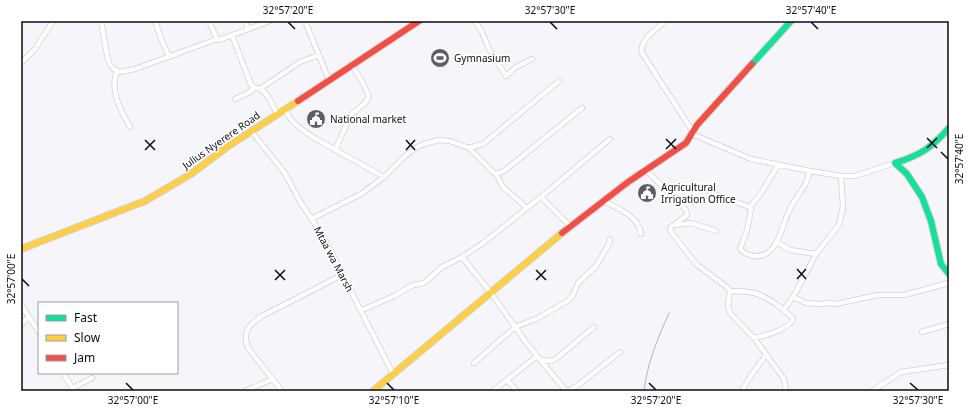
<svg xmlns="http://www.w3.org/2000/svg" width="970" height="412" font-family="'Noto Sans',sans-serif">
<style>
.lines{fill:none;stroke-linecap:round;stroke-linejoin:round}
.stream{stroke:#b7addb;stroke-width:1}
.street-casing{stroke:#d2d1d9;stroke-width:6}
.fast-casing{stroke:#d2d1d9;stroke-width:8}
.slow-casing{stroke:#d2d1d9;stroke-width:8}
.jam-casing{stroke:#d2d1d9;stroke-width:8}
.street{stroke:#fefefe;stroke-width:4.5}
.fast{stroke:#16e098;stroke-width:6}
.slow{stroke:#ffcf43;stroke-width:6}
.jam{stroke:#f24e42;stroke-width:6}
.ticks{fill:none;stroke:#0d0b14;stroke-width:1.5}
.labels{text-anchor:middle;stroke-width:3.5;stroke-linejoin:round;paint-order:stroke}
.poi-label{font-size:10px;fill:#0d0b14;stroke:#fff;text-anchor:start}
.street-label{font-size:10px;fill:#0d0b14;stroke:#fff}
.neatline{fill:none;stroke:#0d0b14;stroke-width:1.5}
.ticks-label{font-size:10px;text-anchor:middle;fill:#0d0b14}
</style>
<rect width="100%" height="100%" fill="#f5f5fa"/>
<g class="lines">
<path class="stream" d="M644,391C647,363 658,338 669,313"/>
<g class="street-casing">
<path id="street" d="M101,21L107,55L110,65L114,69L120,72L135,69L217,39
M155,21L162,41L169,57
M209,21L217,39L219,40L270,21
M245,21L248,29
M305,21L329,80
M475,21L482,32L489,49L506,76L516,67L532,59
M665,21C656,30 639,40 642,53L693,132
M232,35L251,85C254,88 256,87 260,89C268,93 273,106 277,114
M21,63L35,49L53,21
M117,71C109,90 121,111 130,127
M260,89L300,62L319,55
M235,99L250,92L254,88
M285,109C290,123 304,131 316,139L384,177
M251,131L284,172L301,203L324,238L393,374
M692,134L751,159L810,171L841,176H855L895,163
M469,148L493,172L496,174L504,171L582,108
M335,150L351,115L365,103L369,97L363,83L352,65
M646,170L686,210L687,214L686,216L671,227L670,230L671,232L696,264L728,288L730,291L728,305L730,313L754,338L784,379L786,391
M496,174L503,187L527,208
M705,187L711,193L750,207L751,209L747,230L740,249C743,253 749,255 753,256C779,259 781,225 790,209C793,202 799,195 803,188C807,183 808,177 810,171
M603,201C616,207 640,217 641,234
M750,207L762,192L778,165
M313,218L361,194L384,177L406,155L417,147L427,143L439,140L450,141L469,148L483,144L559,81
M676,225L691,223L716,231
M570,226L541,197L610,139
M777,242L790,250L816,254
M462,257L491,293L528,345L566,391
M730,291C752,291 758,292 776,304C782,309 788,312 793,319C790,329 764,336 754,338
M793,297L806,303L820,304L829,303L836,304L878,295H904L949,283
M21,305L39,332
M784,309L793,297L816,254L839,225L843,207L841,176
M362,310L394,296L413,285L424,283L442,267L462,257L483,243L541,197
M21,325L28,317
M922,332L949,324
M541,360L551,361L557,358L594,327
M474,363L515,327L536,319L569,300L573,295L578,283L596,266L609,244L610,239
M63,373L74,391
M507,380L517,391
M73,388L92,378
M245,391L273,379
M282,391L248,348C242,332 249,324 262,316L342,275
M493,391L537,356
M567,391L577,386L620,352
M742,391L752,374L766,355
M872,391L901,372L949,365"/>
</g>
<g class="fast-casing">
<path id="fast" d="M752,64L791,21
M895,163L907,174L922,197L931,221L941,264L949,274
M895,163C921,155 931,148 949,128"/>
</g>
<g class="slow-casing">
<path id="slow" d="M21,249L145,201L191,174L227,147L298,101
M373,391L562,233"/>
</g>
<g class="jam-casing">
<path id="jam" d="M298,101L419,21
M562,233L628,182L686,143L697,125L752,64"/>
</g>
<use href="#street" class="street"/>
<use href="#fast" class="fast"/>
<use href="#slow" class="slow"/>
<use href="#jam" class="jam"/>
</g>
<path class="ticks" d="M288,22L295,29M550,22L557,29M811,22L818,29M927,138L937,148M666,139L676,149M145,140L155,150M406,140L415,150M927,148L937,138M666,149L676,139M145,150L155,140M406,150L415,140M941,152L948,159M797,269L806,279M275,270L285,280M536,270L546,280M22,279L29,286M797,279L806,269M275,280L285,270M536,280L546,270M126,383L133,390M387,383L394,390M649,383L656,390M910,383L918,390"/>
<defs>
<g id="stadium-disc" transform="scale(1)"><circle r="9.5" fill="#5e5d64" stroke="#fff"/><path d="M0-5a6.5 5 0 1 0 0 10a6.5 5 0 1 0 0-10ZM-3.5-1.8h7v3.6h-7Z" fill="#fff"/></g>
<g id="civic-disc" transform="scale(1)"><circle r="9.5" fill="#5e5d64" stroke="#fff"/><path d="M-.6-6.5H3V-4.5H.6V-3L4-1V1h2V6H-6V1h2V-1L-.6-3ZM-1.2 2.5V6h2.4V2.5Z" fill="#fff"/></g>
</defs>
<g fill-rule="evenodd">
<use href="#stadium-disc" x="440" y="58"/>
<use href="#civic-disc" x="316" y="119"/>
<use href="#civic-disc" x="647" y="193"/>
</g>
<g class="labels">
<g class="poi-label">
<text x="454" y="62">Gymnasium</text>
<text x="330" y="123">National market</text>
<text x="661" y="191">Agricultural<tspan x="661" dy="12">Irrigation Office</tspan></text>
</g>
<g class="street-label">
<text transform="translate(221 140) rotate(-35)" y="4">Julius Nyerere Road</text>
<text transform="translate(334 259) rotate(62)" y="4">Mtaa wa Marsh</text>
</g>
</g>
<rect width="970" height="412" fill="none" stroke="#ffffff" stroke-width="44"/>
<rect x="38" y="302" width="140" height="72" fill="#ffffff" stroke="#9e9da1"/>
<rect x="46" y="315" width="20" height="6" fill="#16e098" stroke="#9e9da1"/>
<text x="74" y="322" font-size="12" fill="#0d0b14">Fast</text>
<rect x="46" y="335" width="20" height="6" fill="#ffcf43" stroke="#9e9da1"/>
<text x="74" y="342" font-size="12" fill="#0d0b14">Slow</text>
<rect x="46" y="355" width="20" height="6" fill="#f24e42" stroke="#9e9da1"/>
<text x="74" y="362" font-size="12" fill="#0d0b14">Jam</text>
<rect x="22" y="22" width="926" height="368" class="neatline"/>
<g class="ticks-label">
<text x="288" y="14">32°57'20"E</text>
<text x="550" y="14">32°57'30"E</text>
<text x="811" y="14">32°57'40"E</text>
<text transform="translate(959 159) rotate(-90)" y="4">32°57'40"E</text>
<text transform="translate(11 279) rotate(-90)" y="4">32°57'00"E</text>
<text x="133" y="404">32°57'00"E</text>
<text x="394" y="404">32°57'10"E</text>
<text x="656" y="404">32°57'20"E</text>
<text x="918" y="404">32°57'30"E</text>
</g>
</svg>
